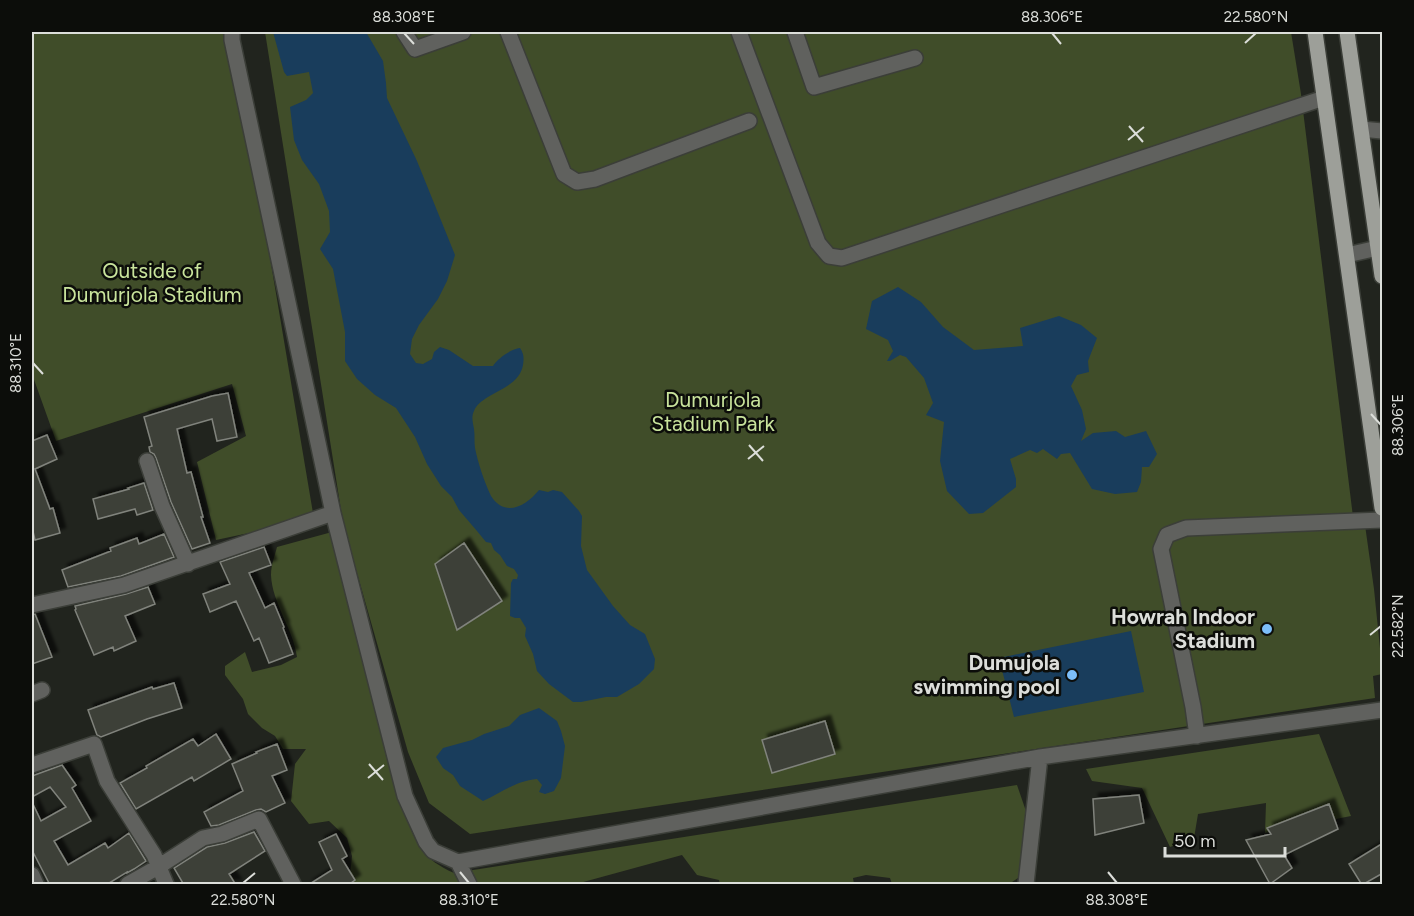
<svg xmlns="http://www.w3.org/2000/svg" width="1414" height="916" font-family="Figtree,sans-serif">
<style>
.green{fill:#404d29}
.water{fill:#193d5c}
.building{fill:#3d3f39;stroke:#80837c;stroke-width:1.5;filter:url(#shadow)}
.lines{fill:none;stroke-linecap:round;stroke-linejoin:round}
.minor-casing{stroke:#3b3e38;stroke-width:18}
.major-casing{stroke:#3b3e38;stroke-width:18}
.minor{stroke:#60615e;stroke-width:15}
.major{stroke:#9d9f99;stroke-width:15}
.ticks{fill:none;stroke:#dcdeda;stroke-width:2}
.poi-dot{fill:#7cbef9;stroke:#0c0d0a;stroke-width:2}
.labels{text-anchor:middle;stroke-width:5;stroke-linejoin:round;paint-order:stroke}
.park-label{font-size:21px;fill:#c9e49c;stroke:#0c0d0a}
.poi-label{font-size:21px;font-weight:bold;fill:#dcdeda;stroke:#0c0d0a;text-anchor:end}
.neatline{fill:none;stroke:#dcdeda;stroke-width:2}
.ticks-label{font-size:15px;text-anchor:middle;fill:#dcdeda}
</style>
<defs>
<filter id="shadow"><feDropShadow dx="5.5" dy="-5.5" stdDeviation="1.5" flood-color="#0009"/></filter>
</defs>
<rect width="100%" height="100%" fill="#21241e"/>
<path class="green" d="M32,32H232L314,519L216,540L197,462L246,436L232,384L56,441L32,374Z
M265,32H1291L1301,94L1354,525H1365L1374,589L1382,668V674L1373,676L1375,698L470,834L429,803L408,752L349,545L341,510Z
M332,532L406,816C417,846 423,859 454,873L1017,785L1039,849L1018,878L1009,884H892L890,878L866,875L853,878L854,884H720L719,880L697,875L682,855L576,884H349L352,856L347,838L329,821L309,824L291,801L295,764L306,749H283L275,736L262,728L248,714L243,699L225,675V666L245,652L252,672L281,665L297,657C293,628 272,603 271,575C271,565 275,555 277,547Z
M1319,734L1351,816L1265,833L1266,803L1198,814L1194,838L1170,847L1142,788L1092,781L1086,769Z"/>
<path class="water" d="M273,32H366L383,61L386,83L387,98L417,161L455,255L447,281L438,299L419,325L412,339L410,354L416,363L423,364L432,359L434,352L440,347L449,350L473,366H493C498,358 511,349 520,348C524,354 524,358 523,365C519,390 481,393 474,411C471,417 473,423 474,429C475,435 474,442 475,448C478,463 484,481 491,496C505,518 526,506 539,490L548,492L553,490L562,492L579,511L582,516L581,546L587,570L613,606L630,625L645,634L655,659L654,669L639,684L617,697H606L581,702H573L549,684L537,671L533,654L525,636L526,628L520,618H515L510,616L511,583L513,579H517L518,575L514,569L507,566L500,555L494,550L491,543L486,542L477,531L459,510L452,497L441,486L427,464L415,437L396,408L375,395L357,379L345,361V332L333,269L320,249L330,232L329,211L319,184L302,160L294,140L290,107L306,100L313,93L309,72L287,76L284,72Z
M898,287L921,302L943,327L974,350L1023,346L1020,328L1059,316L1081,325L1097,338L1088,361L1089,372L1077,375L1071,386L1082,410L1086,429L1081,441L1093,433L1116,431L1125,437L1146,431L1157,454L1149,467H1142L1141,482L1137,492L1115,494L1092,489L1070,453L1061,454L1057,459L1043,449L1037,453L1030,450L1010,459L1016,479V487L983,513L969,514L947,491L940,461L944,422L926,415L933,403L924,378L906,357L900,355L890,361H887L893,351L888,340L866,329L872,301Z
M1131,631L1144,692L1014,717L999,658Z
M539,708L557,721L561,731L565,746L561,778L554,791L545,794L539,792L542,785L537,779C515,781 503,792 483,801L460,786L453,775L443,768L436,757L443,748L472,740L484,734L509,726L520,715Z"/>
<path class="building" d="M228,393L237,437L217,441L212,419L177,429L187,473L191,472L203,517H201L210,543L192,549L171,502L156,458L154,454L150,452L149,447L152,446L144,417L212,396Z
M47,435L57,459L35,469L50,509L53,508L60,533L35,540L32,527V441Z
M144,483L153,510L137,515L135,509L98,519L93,499L129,489L128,488Z
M164,534L174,557L121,576L68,587L62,570L111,551L110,548L137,538L139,544Z
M464,543L502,601L457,630L435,564Z
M264,547L271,565L249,573L265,608L274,603L284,627L283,628L293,654L269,663L259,638L254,641L236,601L210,612L203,594L230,584L220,562Z
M148,587L155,604L125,616L136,641L114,651L113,647L94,655L75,610L76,609L75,606L126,594Z
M32,614H35L52,657L32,664Z
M174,683L182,708L147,719L101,737L97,735L88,710L152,687L153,689Z
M825,721L835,754L772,773L762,740Z
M216,734L231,759L194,781L192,777L136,809L120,783L147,768L146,766L193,739L198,746Z
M277,744L287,770L272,776L285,803L266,812L261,809L256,810L219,825L211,826L204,812L243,791L232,764L257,753L256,752Z
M62,765L76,785L72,788L91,821L54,841L68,865L105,843L108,848L129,833L146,861L134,869L127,873V872L106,885H50L32,850V802L41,821L66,807L50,787L32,797V776Z
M1139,795L1144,823L1095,835L1093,799Z
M1329,804L1338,829L1284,855L1292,868L1270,884L1246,840L1271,834L1267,828Z
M254,832L265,851L229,874L236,885H184L174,868L207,847L225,843Z
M336,834L347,856L342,859L355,880L348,885H308L332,870L319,842Z
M1383,843V873L1362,885L1349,864Z"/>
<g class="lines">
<g class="minor-casing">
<path id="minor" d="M232,32V40L333,513L405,796L426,842L433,851L458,862L1040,757L1382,710
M404,32L415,49L463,32
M508,32L564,174L577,182L595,179L749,121
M739,32L818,243L829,256L842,258L1324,98
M795,32L814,87L915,58
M1361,129L1382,131
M1347,255L1382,247
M147,461L162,506L188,564
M32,605L124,585L333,513
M32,694L42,690
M1197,736L1193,707L1161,549L1167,535L1186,528L1382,520
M32,765L94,744L107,781L154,855L166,884
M458,862L469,884
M32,875L36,884
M128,884L158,867L203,838L222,834L259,819L293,884
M1026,884L1040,757"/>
</g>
<g class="major-casing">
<path id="major" d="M1315,32L1382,508
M1347,32L1382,276"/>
</g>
<use href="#minor" class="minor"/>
<use href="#major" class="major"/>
</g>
<path class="ticks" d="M404,33L414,44M1052,33L1061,44M1245,43L1256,33M1129,126L1143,142M1128,140L1144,127M33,363L43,374M1371,414L1381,425M749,445L763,461M748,459L764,446M1370,635L1381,626M369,764L383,780M368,778L384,765M460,872L469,883M1108,872L1117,883M243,883L255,873"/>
<g class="poi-dot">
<circle cx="1267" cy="629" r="6"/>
<circle cx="1072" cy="675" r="6"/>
</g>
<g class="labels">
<g class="park-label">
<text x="152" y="278">Outside of<tspan x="152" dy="24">Dumurjola Stadium</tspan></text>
<text x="713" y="407">Dumurjola<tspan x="713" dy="24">Stadium Park</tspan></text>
</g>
<g class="poi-label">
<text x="1255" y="624">Howrah Indoor<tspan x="1255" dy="24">Stadium</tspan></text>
<text x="1060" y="670">Dumujola<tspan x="1060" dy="24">swimming pool</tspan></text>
</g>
</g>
<rect width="1414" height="916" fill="none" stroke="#0c0d0a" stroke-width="66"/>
<path d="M1165 847v9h120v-9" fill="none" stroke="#dcdeda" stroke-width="3"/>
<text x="1174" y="847" font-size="18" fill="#dcdeda" stroke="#0c0d0a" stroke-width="4.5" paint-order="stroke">50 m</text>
<rect x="33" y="33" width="1348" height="850" class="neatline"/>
<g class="ticks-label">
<text x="404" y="22">88.308°E</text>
<text x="1052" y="22">88.306°E</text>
<text x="1256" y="22">22.580°N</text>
<text transform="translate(16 363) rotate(-90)" y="5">88.310°E</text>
<text transform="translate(1398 425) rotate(-90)" y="5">88.306°E</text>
<text transform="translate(1398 626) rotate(-90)" y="5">22.582°N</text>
<text x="243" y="905">22.580°N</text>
<text x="469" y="905">88.310°E</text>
<text x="1117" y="905">88.308°E</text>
</g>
</svg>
